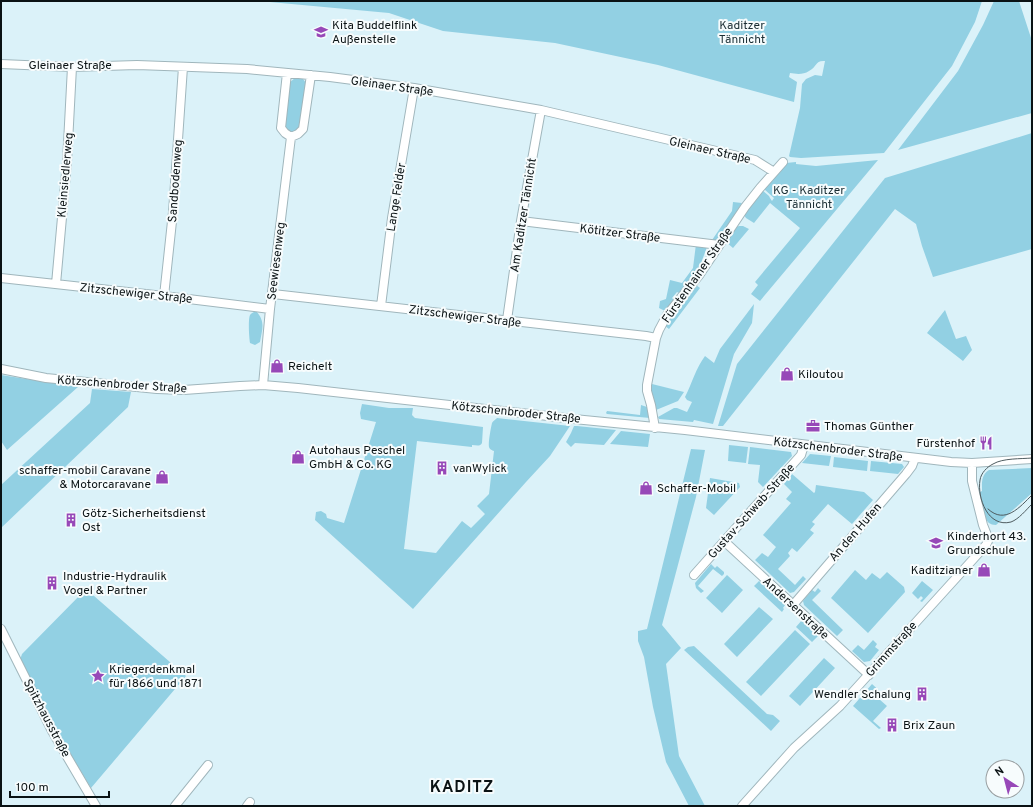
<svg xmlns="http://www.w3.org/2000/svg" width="1033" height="807" font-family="Overpass,sans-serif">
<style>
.green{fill:#92d0e3}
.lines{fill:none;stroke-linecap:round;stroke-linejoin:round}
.minor-casing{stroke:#a0b6bc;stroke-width:10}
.minor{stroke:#fff;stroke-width:8}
.tram{stroke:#4f5c60;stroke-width:1}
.labels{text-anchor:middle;stroke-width:4;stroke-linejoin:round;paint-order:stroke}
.poi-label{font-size:12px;fill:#0a1214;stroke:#f7fcfd;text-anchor:start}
.park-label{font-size:12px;fill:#192d33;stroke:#f7fcfd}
.street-label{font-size:12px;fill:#0a1214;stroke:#f7fcfd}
.district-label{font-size:16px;font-weight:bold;letter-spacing:1px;fill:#0a1214;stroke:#f7fcfd}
</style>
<rect width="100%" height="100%" fill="#dbf2f9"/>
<path class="green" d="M259,1H982L975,22L952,66L884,153L801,158L790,157L789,156L800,108L802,84L806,79L815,75L822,76L825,61C815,60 817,67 809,71C803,75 796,74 790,73L789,77L797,82L794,102L658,65L555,43L443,31L389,13Z
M994,1H1019L1032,41V113L898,150L958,71L983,25Z
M298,77L303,79L306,83L302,125L293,134L285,128L289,83L295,78Z
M1032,133V249L933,277L922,246L916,224L895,209L723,426H718L737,364L885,178Z
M878,160L760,301L751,294L758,285L755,282L800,228L770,203L754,223L746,218L744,215L746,208L762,190L769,196L770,198L772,201L774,198L764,189L786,163L796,162V164L816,166Z
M733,202L742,203L718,241L712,240L732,211Z
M739,226H743L749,229L733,248L726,242L734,228Z
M696,244L707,247L697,274L681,294L677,292L672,298L675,301L665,311L659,308L660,301L666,299L670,280L682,283L693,268Z
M696,285L700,288L669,329L665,326L670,317Z
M754,304L752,323L734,354L713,424L694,420L693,422L659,419L658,417L674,408H677L687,412L692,402L687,400L685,397C692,383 696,368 705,356L714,363L720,349Z
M945,310L956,339L966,336L972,350L963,361L927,333Z
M256,311C266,322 262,329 260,342L255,345L250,343C249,337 248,319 250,315C251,313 254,312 256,311Z
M1,375L78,387L7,450L1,441Z
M652,384L684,392L678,401L656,410L651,393Z
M92,389L131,392L128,407L1,528V485L90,403Z
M362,404L389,408H413L412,415L415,418L483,427L482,443C480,447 476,445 472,445V447L417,441L404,549L436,553L462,521L471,528L485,514L477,506L489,494L494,451C492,450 490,450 489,447C488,443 491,427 492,423C494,420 495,420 497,418L570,426L550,456L526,482L413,609L315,520L316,512L321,511L326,514L327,518L344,523L376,422L361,419L360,413Z
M641,405L647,407L650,418L607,414L606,413L607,411L640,415Z
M574,426H577L616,430L604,445L575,443L571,447L566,442L571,433Z
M621,431L650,434L648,447L610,444Z
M729,445L748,447L746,463L728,461Z
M750,447L791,452L792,456L763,487L758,482L760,465L748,464Z
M691,449L705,450L696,497L662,625L681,648L666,664L679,756L705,806H689L666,762L653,707L644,657L638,641V631L647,629Z
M810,454L831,456L829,466L802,463Z
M834,457L868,461L867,471L833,467Z
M871,461L902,464L904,467L898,474L870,471Z
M1032,468V493L996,525C990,525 987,522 985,517L978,493L982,491C982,483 981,475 989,470Z
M792,474L814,493L815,492L816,485L864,492L873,500L852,524L828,504L812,522L815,524L810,530L814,533L797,552L792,548L788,553L790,556L778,569L795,585L803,576L806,579L794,592L790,593L755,560L762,553L768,557L776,547L763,535L791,503L786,499L792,492L784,484Z
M710,478L739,483L740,487L714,515L706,508Z
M711,564L715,568L717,566L724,572V574L722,576L713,569L698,586L704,591L701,593L696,588L695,583Z
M855,570L866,580L872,573L880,579L887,572L904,587L905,592L868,633L831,598Z
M727,575L743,590L722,613L706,598Z
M759,581L785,605L783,608L784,609L782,612L754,586Z
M922,581L933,590L922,602L920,601L923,598L921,596L918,599L912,593Z
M818,588L821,591L812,600L843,630L837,636L804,605L803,601L812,590L815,592Z
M86,589L186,676L91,788L55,729L20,660L22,654Z
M759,607L773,619L737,657L724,644Z
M802,620L818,636L812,642L796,627Z
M795,630L810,644L761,696L746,682Z
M873,640L877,644L875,647L879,650L870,661L864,662L852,651L858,645L864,650Z
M694,646L767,714L773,715L780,721L771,731L684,650L688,647Z
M824,658L835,668L800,706L789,696Z
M872,684L883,694L879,699L887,706L873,721L881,728L879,729L853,706Z"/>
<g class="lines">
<g class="minor-casing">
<path id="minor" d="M1,64L72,67L137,65L247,69L330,77L414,88L541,110L755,160L774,172
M287,73L281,128L285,133L291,137L298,134L303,129L311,75
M521,221L719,245
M1,278L164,296L270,309
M56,284L67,162L72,67
M273,294L646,336L656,338
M164,296L173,212L183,67
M381,306L392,218L414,88
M507,320L521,221L541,110
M1,369L46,378L157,389L184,390L240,386L263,385L298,388L574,419L685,430L951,462L972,463L1032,459
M263,385L270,309L291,137
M655,428L651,405L647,391V385L656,338L659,330L667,315L700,274L745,207L760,188L783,162
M724,541L869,675
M694,575L801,455L804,445
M793,605L906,474L912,466L915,458
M1,629L52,731L96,806
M175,806L208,765
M247,806L250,802
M742,806L794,748L840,706L986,545L988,541L987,535L983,525L972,481V463"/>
</g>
<use href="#minor" class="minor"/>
<path class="tram" d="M1032,458C1021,459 1003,458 993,464C987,467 981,473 980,480C977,498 988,528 1011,522C1019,519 1026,510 1032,504
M988,509C1005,525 1020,507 1032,495"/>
</g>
<defs>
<g id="school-bare" transform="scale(1.08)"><path d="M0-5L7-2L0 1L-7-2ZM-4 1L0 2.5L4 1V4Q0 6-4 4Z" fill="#9748b8" stroke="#f7fcfd" stroke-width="2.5" paint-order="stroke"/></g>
<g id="shop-bare" transform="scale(1.08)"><path d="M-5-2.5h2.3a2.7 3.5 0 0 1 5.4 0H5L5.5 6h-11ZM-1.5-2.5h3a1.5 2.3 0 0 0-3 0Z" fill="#9748b8" stroke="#f7fcfd" stroke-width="2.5" paint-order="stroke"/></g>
<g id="office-bare" transform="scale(1.08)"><path d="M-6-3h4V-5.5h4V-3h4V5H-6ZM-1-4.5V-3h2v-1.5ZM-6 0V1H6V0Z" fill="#9748b8" stroke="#f7fcfd" stroke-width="2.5" paint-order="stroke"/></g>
<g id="restaurant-bare" transform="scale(1.08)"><path d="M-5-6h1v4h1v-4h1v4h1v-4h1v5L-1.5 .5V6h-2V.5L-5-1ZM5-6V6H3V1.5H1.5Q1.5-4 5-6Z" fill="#9748b8" stroke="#f7fcfd" stroke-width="2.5" paint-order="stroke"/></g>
<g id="building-bare" transform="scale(1.08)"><path d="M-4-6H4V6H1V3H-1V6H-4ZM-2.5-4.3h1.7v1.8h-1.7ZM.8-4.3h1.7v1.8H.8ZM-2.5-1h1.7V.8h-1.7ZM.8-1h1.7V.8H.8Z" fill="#9748b8" stroke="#f7fcfd" stroke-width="2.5" paint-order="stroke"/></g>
<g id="sight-bare" transform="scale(1.08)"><path d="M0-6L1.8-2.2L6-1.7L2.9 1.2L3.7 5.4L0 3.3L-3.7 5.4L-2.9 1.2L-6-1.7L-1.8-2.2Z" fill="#9748b8" stroke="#f7fcfd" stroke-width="2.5" paint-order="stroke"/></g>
</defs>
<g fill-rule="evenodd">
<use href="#school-bare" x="321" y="32"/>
<use href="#shop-bare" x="277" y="366"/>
<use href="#shop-bare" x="787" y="374"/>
<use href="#office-bare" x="813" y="426"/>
<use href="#restaurant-bare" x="986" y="443"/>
<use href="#shop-bare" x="298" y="457"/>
<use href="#building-bare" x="442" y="468"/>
<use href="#shop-bare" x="162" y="477"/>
<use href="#shop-bare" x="646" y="488"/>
<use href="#building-bare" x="71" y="520"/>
<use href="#school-bare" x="936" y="543"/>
<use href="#shop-bare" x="984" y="570"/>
<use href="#building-bare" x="52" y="583"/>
<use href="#sight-bare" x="98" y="676"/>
<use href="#building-bare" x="922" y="694"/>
<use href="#building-bare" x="892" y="725"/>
</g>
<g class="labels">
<g class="poi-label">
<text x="332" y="29">Kita Buddelflink<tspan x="332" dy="14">Außenstelle</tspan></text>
<text x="288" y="370">Reichelt</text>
<text x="798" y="378">Kiloutou</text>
<text x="824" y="430">Thomas Günther</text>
<text x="975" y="447" text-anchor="end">Fürstenhof</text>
<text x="309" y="454">Autohaus Peschel<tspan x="309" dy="14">GmbH &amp; Co. KG</tspan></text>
<text x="453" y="472">vanWylick</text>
<text x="151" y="474" text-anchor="end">schaffer-mobil Caravane<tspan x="151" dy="14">&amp; Motorcaravane</tspan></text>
<text x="657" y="492">Schaffer-Mobil</text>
<text x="82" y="517">Götz-Sicherheitsdienst<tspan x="82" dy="14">Ost</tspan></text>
<text x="947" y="540">Kinderhort 43.<tspan x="947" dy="14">Grundschule</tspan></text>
<text x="973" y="574" text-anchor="end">Kaditzianer</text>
<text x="63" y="580">Industrie-Hydraulik<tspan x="63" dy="14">Vogel &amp; Partner</tspan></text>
<text x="109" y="673">Kriegerdenkmal<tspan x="109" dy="14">für 1866 und 1871</tspan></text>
<text x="911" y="698" text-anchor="end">Wendler Schalung</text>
<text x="903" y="729">Brix Zaun</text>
</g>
<g class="park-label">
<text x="742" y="29">Kaditzer<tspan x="742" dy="14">Tännicht</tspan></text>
<text x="809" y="194">KG - Kaditzer<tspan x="809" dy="14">Tännicht</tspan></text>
</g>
<g class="street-label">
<text x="70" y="69">Gleinaer Straße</text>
<text transform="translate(392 86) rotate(8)" y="4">Gleinaer Straße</text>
<text transform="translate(710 150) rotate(13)" y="4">Gleinaer Straße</text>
<text transform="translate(65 175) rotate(-85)" y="4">Kleinsiedlerweg</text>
<text transform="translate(175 181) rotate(-86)" y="4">Sandbodenweg</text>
<text transform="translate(396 197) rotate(-81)" y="4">Lange Felder</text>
<text transform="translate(523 215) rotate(-81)" y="4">Am Kaditzer Tännicht</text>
<text transform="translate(620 233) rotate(7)" y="4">Kötitzer Straße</text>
<text transform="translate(276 261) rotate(-83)" y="4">Seewiesenweg</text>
<text transform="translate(697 275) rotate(-55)" y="4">Fürstenhainer Straße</text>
<text transform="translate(136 293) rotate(6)" y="4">Zitzschewiger Straße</text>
<text transform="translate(465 316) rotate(7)" y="4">Zitzschewiger Straße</text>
<text transform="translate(122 384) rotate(4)" y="4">Kötzschenbroder Straße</text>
<text transform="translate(516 412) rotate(6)" y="4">Kötzschenbroder Straße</text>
<text transform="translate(838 449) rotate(7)" y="4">Kötzschenbroder Straße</text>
<text transform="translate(751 511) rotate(-48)" y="4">Gustav-Schwab-Straße</text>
<text transform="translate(855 532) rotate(-49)" y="4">An den Hufen</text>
<text transform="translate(796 608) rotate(43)" y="4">Andersenstraße</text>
<text transform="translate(891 649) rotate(-48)" y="4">Grimmstraße</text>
<text transform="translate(47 718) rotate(62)" y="4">Spitzhausstraße</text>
</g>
<g class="district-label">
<text x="462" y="792">KADITZ</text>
</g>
</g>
<rect width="1033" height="807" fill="none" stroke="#0a1214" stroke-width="4"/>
<g transform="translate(1005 779) rotate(324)"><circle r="19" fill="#f7fcfd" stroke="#989ea0"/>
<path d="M0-3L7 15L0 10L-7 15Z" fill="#9748b8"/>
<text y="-6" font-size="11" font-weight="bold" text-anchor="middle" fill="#0a1214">N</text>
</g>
<path d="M10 791v6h99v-6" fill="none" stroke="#0a1214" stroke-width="2"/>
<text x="16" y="791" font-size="12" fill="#0a1214" stroke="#f7fcfd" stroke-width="3" paint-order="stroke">100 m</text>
</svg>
